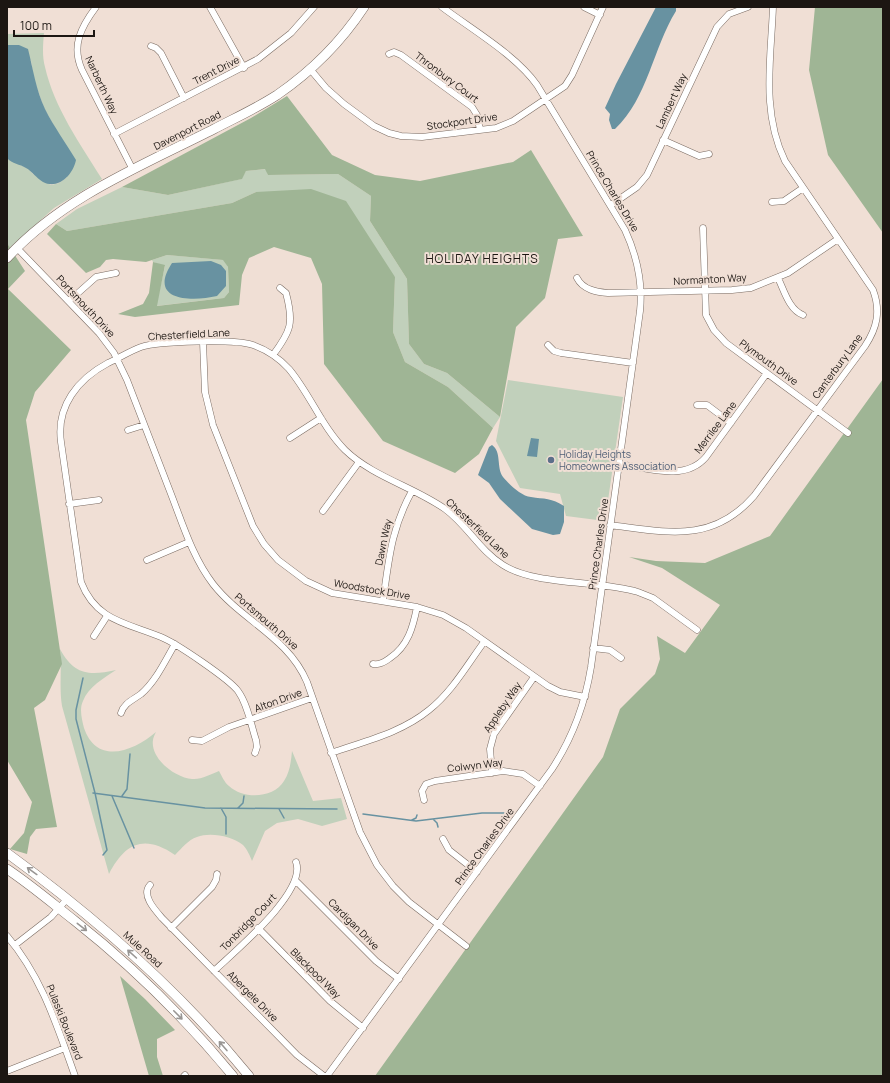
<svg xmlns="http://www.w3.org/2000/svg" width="890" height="1083" font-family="Manrope,sans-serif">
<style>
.green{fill:#c1d0bb}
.forest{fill:#9fb595}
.water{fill:#6892a1}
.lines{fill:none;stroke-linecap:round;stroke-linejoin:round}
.stream{stroke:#6892a1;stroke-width:1.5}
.street-casing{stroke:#7a6b62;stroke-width:7}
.secondary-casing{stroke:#7a6b62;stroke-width:10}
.street{stroke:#fff;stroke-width:6}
.secondary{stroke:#fff;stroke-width:9}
.oneway{stroke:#999694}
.service-dot{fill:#5c6f8a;stroke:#f0dfd5;stroke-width:1.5}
.labels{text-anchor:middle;stroke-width:4;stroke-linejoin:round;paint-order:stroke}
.street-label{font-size:10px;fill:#1c1612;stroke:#f0dfd5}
.service-label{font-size:10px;fill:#4e5e75;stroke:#f0dfd5;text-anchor:start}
.quarter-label{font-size:12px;letter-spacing:1px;fill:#1c1612;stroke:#f0dfd5}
</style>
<rect width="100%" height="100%" fill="#f0dfd5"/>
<path class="green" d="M44,33C43,45 42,56 45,67C54,107 80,144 102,179L54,208L10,248L7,243V158L29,169L33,174L51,185L59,183L67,177L63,142L44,108L34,80L31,61L19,45H7V34Z
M266,169L268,175L338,174L371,196L370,221L407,279L409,344L424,364L447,373L500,417L493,428L448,387L405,362L393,332L395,277L256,192L232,203L67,231L56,224L77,209L122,187L168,195L241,179L246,171Z
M167,255L224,260L228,267L229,292L224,298L156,306L165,266L153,262L152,260Z
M508,380L623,397L605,521L566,516L560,494L520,488L496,441Z
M60,649C74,675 89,676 116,670C104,678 88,687 83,701C79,709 82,720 84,728C97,766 134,751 156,732C155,734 153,738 153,740C150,759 176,778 192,779C201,780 211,774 219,771C222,776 224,782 229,786C244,800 274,798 284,781C290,772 291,761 292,751L313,801L341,798L347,819L322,826L298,819L277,823L265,831L252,861C250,856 247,849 243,845C232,836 210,832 197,837C188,840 182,848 175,855C144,834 125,843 109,874L62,706C59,687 62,668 60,649Z"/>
<path class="forest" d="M815,7H883V233L828,155L809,70Z
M287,96L332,155L375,175L420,181L513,162L531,150L583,236L558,239L545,298L516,327L500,417L447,373L424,364L409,344L407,279L370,221L371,196L338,174L268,175L265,169L246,171L242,179L168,195L122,187L251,118Z
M311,189L346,201L395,277L393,332L405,362L448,387L493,428L479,454L455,473L383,441L324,364L322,284L311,258L274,247L249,258L242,275L239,305L135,317L118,314L143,304L149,293L153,262L165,265L157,306L224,298L229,292L228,267L223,260L167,255L146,262L113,259L106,260L100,267L86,273L47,234L56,224L67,231L232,203L256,192Z
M7,243L25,271L8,289L71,350L35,392L26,420L62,664L45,700L34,708L57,827L36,829L30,837L27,854L10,849L24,833L32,802L7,760Z
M883,379V1076H375L603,757L620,709L655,674L660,659L657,636L685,653L720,605L662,568L629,557L656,561L705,563L770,536Z
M120,976L145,999L175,1030L157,1039V1057L163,1076H149Z"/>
<path class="water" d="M656,7H676V11C653,48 648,98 615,129H612L609,120L610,114L605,108L616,84Z
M7,45H19L28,49C33,69 36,90 45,109C54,127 66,143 76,160C73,175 58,190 43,182C36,178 32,171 26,168C20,164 12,164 7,158Z
M211,261L221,265L226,271V286L217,296C191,302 147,301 172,263Z
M531,438L539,439L537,457L527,456Z
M492,445C502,452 496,467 503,477C509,484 521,496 531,497C544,499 552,498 564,506V522L560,534L553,535L532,529L500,499L489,483L478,475L489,447Z"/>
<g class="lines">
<path class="stream" d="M83,678L76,710V719L95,793L107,850L103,855
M93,793L205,808L337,809
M112,796L134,848
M122,796L127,789L130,754
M221,808L226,817V834
M238,808L243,803L244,796
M279,809L284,818
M363,814L416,821L482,813H507
M433,819L437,823L438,827
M412,820L416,818L417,815"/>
<g class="street-casing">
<path id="street" d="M96,7C81,27 71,46 82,70L133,170
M210,7L244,68
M584,7L600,15
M151,46L156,48L161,53L184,98
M389,54L394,52L401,55L472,107L477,115L480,130
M310,69L326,88L344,104L374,126L389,133L401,136L422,137L496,128L513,121L565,86L572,75L603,7
M114,134L258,59L291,33L314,7
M663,140L699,156L709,154
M772,202L784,201L803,188
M611,205L637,187L647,175L717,27L729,14L748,7
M703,228L706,315L714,330L726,343L848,433
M17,248L99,333L114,353L127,380C142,418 156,456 171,494C183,525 193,558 213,584C242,621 288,637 307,682L360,832L377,865L393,886L409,902L466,946
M577,278C583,290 597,292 608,293L732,290L751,288L788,273L838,239
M778,278C784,290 789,310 803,315
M69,301L96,277L116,273
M203,342L205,392L213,425L253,526L264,544L278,560L306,581L332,593L417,607L443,615L466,628L548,686L560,692L585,697
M548,345L554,351L561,353L633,363
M273,355C291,331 294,323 286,293L280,288
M697,405H707L731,423
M128,430L144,425
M290,438L321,418
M619,464C647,468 685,482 706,457L767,373
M69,504L99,500
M323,511L359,462
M610,525C667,532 712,544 754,496L865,346C877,328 881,311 873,290L785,161C761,112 771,59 773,7
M147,560L189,542
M383,601C389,559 391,529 412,491
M94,636L107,616
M593,648L610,650L621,658
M373,664C380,665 384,662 390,658C408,646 413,627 417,607
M121,713C124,703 133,700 141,694C156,681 165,661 175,644
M192,740L202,741L229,727L312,698
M255,753L257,747L256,740C251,725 248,705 238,691C229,679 176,643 161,637C127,623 96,621 81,582L61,442C56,406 78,379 108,363C119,358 130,351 141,347C159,341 235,339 253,345C267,350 279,358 289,369C310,394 322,427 345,450C373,477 414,487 445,509C467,525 480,551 503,565C536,586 599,580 638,592L653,598L697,630
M331,753C365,741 401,733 429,710C452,692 467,665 484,642
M492,773L490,749L494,734L534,677
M424,800L422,791L426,784L435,781L503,771L523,774L540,786
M443,839L449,850L477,872
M296,881L376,961L399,979
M150,885C141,895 155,910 162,918L297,1055L324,1076
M171,928L212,887L216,880L217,874
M258,928L330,1001L363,1028
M7,936C42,977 57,1026 75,1076
M15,945L51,917L67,899
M214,971C235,951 307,892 296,862
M7,1071L65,1048
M184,1076L185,1075
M327,1076L552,769C573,737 585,704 591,667L640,311C643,282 637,256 625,230L537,85C516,55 471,29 442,7"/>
</g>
<g class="secondary-casing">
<path id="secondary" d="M7,258C63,197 141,166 214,129C235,118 257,108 277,95C312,71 341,42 364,7
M7,853C96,918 179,990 249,1076
M7,869C31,885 52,903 75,921C132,966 186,1019 233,1076"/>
</g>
<use href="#street" class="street"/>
<use href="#secondary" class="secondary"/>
</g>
<defs><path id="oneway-shaft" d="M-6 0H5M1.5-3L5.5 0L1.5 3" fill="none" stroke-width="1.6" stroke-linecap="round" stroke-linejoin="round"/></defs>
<g class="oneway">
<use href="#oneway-shaft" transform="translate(32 871) rotate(-144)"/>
<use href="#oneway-shaft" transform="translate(82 927) rotate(38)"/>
<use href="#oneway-shaft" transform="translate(132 954) rotate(-138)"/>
<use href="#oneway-shaft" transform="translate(178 1015) rotate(45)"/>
<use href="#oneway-shaft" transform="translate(223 1046) rotate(-131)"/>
</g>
<circle class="service-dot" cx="551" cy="460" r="4"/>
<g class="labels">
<g class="street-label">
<text transform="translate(216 70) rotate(-27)" y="4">Trent Drive</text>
<text transform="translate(447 77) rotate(37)" y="4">Thronbury Court</text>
<text transform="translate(102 85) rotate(65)" y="4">Narberth Way</text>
<text transform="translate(671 101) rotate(-65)" y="4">Lambert Way</text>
<text transform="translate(462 121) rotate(-8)" y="4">Stockport Drive</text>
<text transform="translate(187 130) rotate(-27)" y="4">Davenport Road</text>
<text transform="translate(613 191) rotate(59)" y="4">Prince Charles Drive</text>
<text transform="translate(710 279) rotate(-3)" y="4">Normanton Way</text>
<text transform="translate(86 306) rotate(47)" y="4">Portsmouth Drive</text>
<text transform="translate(189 334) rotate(-3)" y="4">Chesterfield Lane</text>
<text transform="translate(769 362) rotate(36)" y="4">Plymouth Drive</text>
<text transform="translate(837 366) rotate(-54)" y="4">Canterbury Lane</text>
<text transform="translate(715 427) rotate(-53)" y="4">Merrilee Lane</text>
<text transform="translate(478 528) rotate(43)" y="4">Chesterfield Lane</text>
<text transform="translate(383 542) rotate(-78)" y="4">Dawn Way</text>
<text transform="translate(598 544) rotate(-82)" y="4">Prince Charles Drive</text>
<text transform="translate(372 589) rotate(10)" y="4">Woodstock Drive</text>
<text transform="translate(267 621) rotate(41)" y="4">Portsmouth Drive</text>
<text transform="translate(278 700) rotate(-20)" y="4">Alton Drive</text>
<text transform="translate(502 707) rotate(-56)" y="4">Appleby Way</text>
<text transform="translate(475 765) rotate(-7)" y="4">Colwyn Way</text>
<text transform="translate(484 846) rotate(-54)" y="4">Prince Charles Drive</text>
<text transform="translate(248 922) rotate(-46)" y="4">Tonbridge Court</text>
<text transform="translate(354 924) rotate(45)" y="4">Cardigan Drive</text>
<text transform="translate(143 949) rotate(42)" y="4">Mule Road</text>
<text transform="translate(316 973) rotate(45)" y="4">Blackpool Way</text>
<text transform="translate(253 996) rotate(45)" y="4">Abergele Drive</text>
<text transform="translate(65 1022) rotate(68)" y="4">Pulaski Boulevard</text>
</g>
<g class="service-label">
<text x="559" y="458">Holiday Heights<tspan x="559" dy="12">Homeowners Association</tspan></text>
</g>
<g class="quarter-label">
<text x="482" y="263">HOLIDAY HEIGHTS</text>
</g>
</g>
<rect width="890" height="1083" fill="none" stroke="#1c1612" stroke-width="16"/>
<path d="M14 30v6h80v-6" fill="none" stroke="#1c1612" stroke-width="2"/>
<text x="20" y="30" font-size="12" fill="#1c1612" stroke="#f0dfd5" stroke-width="3" paint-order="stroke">100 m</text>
</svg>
